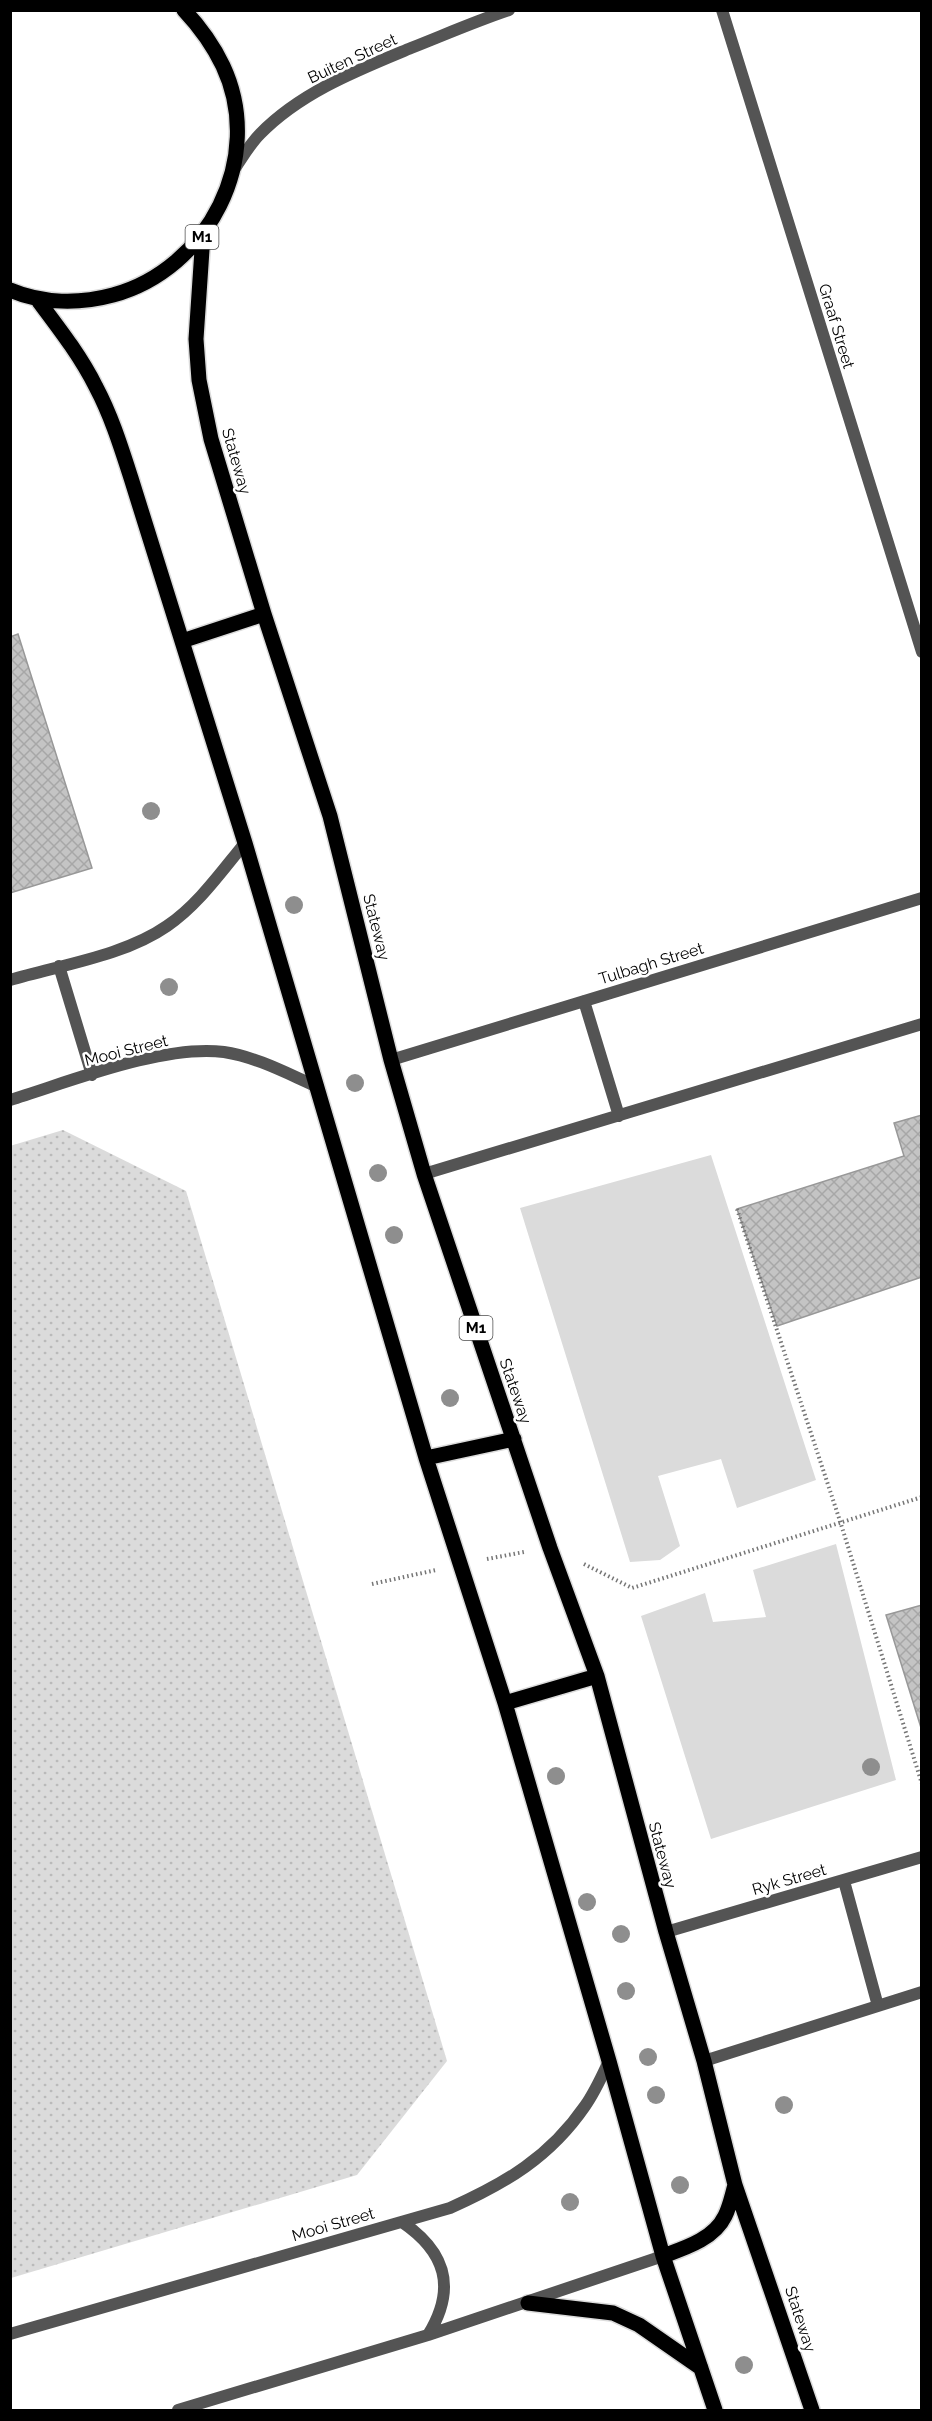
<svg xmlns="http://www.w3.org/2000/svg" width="932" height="2421" font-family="Raleway,sans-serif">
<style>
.grass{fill:#dbdbdb}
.park{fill:url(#park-dots)}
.building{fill:url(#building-cross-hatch);stroke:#989898;stroke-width:1.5}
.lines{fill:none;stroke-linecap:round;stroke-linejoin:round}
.primary-casing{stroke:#dbdbdb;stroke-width:18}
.path{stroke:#767676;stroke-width:4;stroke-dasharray:1.5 3;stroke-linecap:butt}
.service{stroke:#545454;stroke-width:12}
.minor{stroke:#545454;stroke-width:12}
.primary{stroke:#000;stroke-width:15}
.tree{fill:#8e8e8e}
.labels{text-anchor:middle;stroke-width:5;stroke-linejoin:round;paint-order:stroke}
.shield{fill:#fff;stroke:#4c4c4c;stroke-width:1.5}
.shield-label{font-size:15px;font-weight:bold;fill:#000}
.street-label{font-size:16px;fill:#000;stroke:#fff}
</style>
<defs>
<pattern id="park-dots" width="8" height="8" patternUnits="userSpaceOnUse" patternTransform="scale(1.5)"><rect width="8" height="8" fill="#dbdbdb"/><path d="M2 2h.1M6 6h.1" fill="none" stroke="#bababa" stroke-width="1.8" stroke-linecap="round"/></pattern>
<pattern id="building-cross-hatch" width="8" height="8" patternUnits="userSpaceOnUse" patternTransform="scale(1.5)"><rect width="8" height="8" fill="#c4c4c4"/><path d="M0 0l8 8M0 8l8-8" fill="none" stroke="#a7a7a7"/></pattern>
</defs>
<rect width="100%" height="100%" fill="#fff"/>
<path class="grass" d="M711,1155L816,1480L737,1508L721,1459L658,1476L680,1546L660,1560L630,1562L520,1208Z
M836,1544L896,1780L711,1839L641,1616L705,1593L713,1622L766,1617L753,1570Z"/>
<path class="park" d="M63,1130L186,1191L447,2061L357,2175L11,2278L10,1146Z"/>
<path class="building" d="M18,634L92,868L10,893V637Z
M922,1115V1277L777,1326L737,1209L904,1156L894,1123Z
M922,1605V1731L886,1615Z"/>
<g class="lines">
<g class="primary-casing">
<path id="primary" d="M203,235L196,339L199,380L211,439L264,614L330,816L391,1060L424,1174L550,1548L597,1676L666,1932L704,2061L735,2185L812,2410
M10,290C43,304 80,304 113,295C208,269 266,158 223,66C213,45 200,27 184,10
M37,299C58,327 80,355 96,387C111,415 121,447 131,478L245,843L426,1458L505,1703L609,2061L663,2256L715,2410
M182,641L264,614
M426,1458L514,1439
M505,1703L597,1676
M663,2256C685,2248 714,2239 725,2216C730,2206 732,2195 735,2185
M528,2303L613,2313L639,2325L701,2368"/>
</g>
<path class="path" d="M737,1209L840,1521L922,1784
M487,1559L524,1552
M584,1564L632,1588L922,1497
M372,1584L436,1570"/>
<path class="service" d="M722,10L922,652"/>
<path class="minor" d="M233,171C242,158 250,144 260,134C301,92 358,70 411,48C444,35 476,21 509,10
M59,966L92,1075
M10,980C60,965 124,956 167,926C198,905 221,872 245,843
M584,1001L619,1116
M391,1060L922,898
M10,1100C69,1082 163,1044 224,1052C257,1057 288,1074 318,1087
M424,1174L922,1024
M844,1881L878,2006
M666,1932L922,1857
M704,2061L922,1992
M402,2222C446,2252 457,2288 428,2335
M10,2334L450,2208C506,2183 550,2157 585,2106C595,2092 602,2076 609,2061
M178,2410L428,2335L663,2256"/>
<use href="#primary" class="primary"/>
</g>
<g class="tree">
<circle cx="151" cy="811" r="9"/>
<circle cx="294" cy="905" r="9"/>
<circle cx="169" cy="987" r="9"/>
<circle cx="355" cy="1083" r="9"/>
<circle cx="378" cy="1173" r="9"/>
<circle cx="394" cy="1235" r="9"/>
<circle cx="450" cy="1398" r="9"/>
<circle cx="871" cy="1767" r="9"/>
<circle cx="556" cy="1776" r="9"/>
<circle cx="587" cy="1902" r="9"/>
<circle cx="621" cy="1934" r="9"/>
<circle cx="626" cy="1991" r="9"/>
<circle cx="648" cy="2057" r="9"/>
<circle cx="656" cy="2095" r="9"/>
<circle cx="784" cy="2105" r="9"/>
<circle cx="680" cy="2185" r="9"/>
<circle cx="570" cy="2202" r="9"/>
<circle cx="744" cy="2365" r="9"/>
</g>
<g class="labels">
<g class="shield">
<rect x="185.5" y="225" width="33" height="24" rx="4.5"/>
<rect x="459.5" y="1316" width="33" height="24" rx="4.5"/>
</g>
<g class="shield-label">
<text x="202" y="242">M1</text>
<text x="476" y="1333">M1</text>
</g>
<g class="street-label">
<text transform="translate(352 58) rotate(-25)" y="6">Buiten Street</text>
<text transform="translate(837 326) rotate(73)" y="6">Graaf Street</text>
<text transform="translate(237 461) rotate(74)" y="6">Stateway</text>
<text transform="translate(377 927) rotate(76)" y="6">Stateway</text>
<text transform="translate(651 963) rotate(-17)" y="6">Tulbagh Street</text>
<text transform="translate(126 1050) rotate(-14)" y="6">Mooi Street</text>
<text transform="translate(516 1391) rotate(71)" y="6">Stateway</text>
<text transform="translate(663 1855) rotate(75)" y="6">Stateway</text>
<text transform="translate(789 1879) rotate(-16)" y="6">Ryk Street</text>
<text transform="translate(333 2224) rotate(-16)" y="6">Mooi Street</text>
<text transform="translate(801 2319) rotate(72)" y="6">Stateway</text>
</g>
</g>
<rect width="932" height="2421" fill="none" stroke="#000000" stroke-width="24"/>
</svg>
